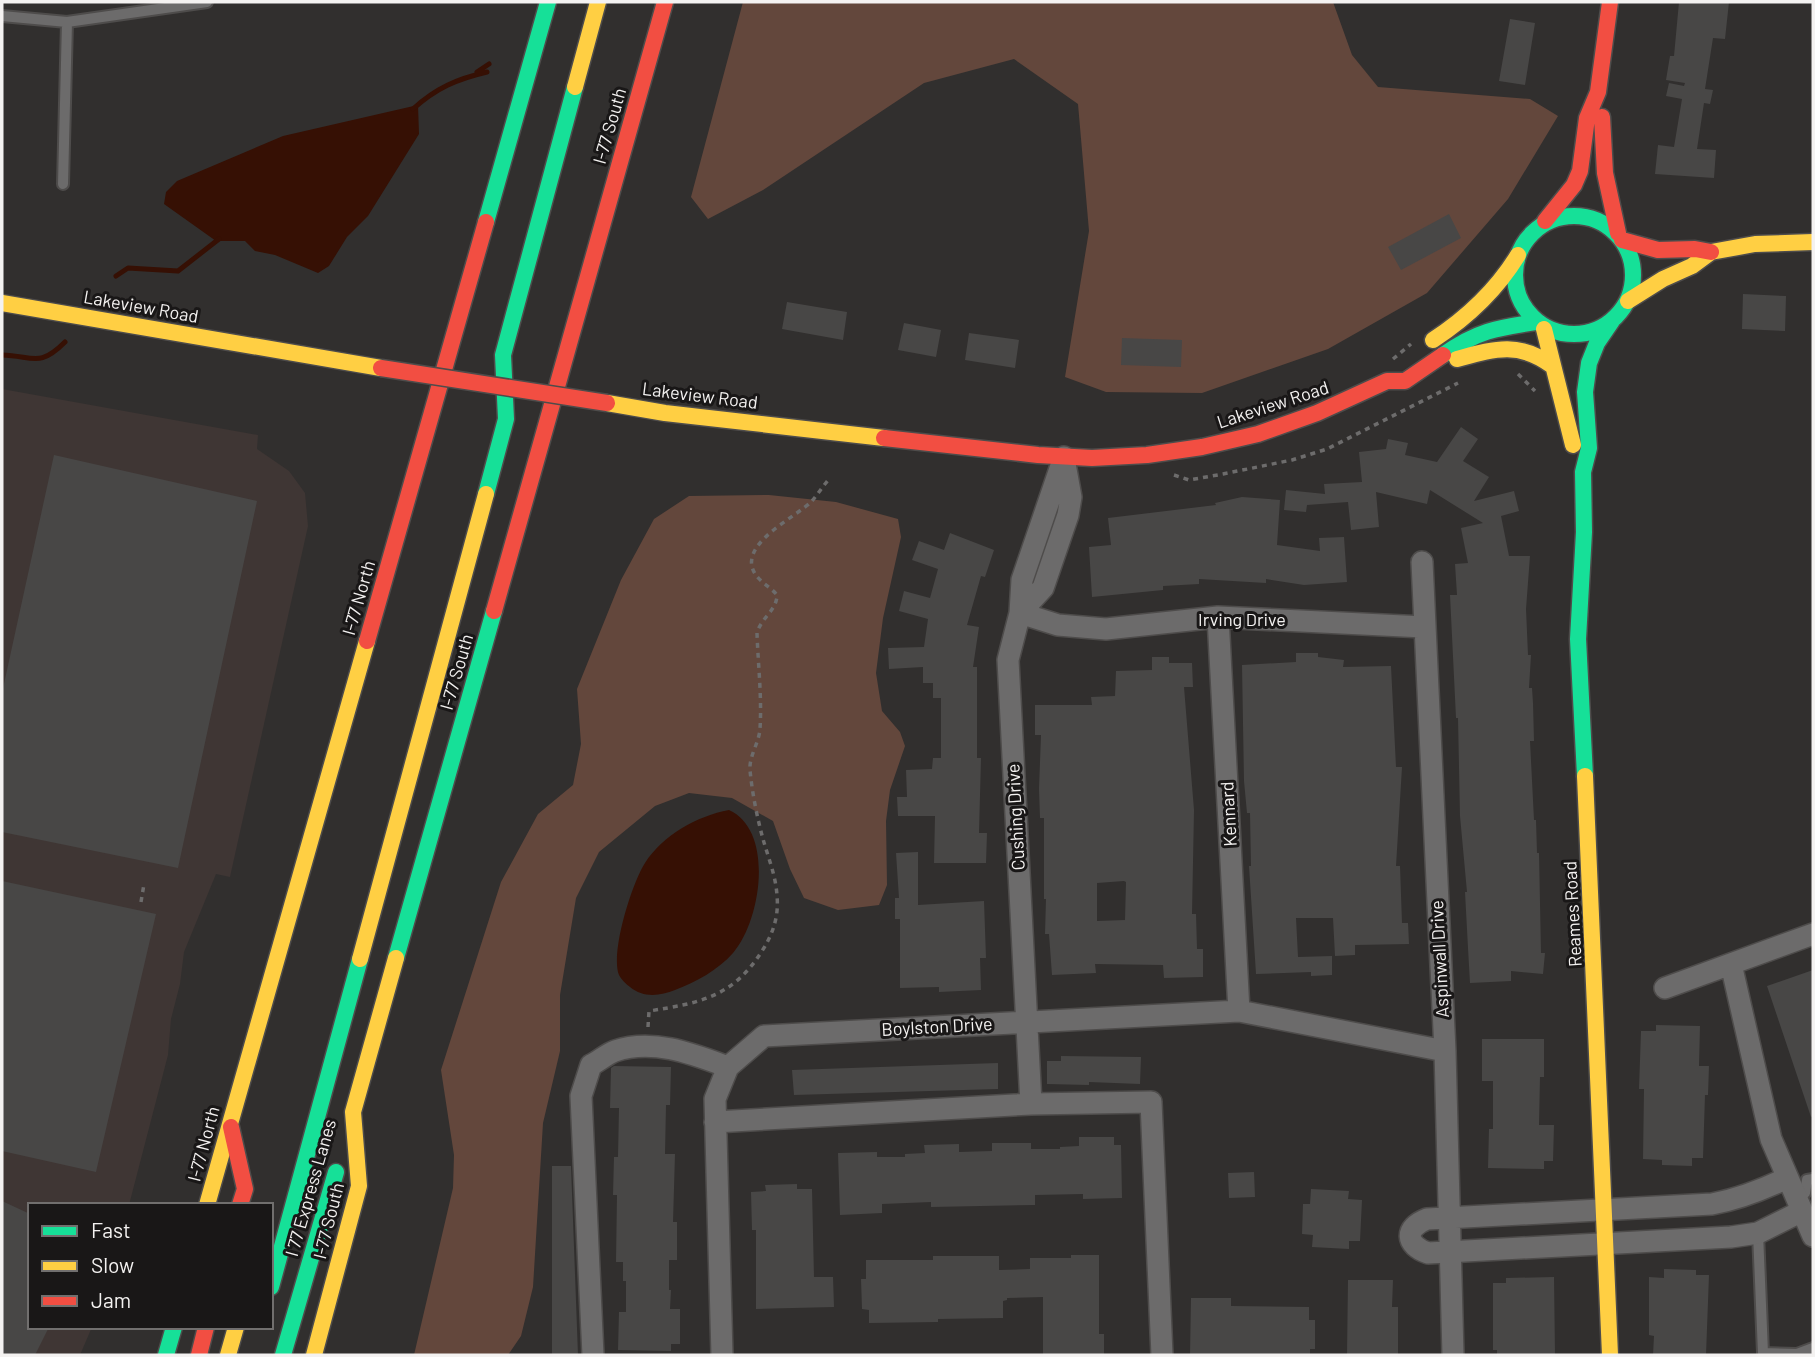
<svg xmlns="http://www.w3.org/2000/svg" width="1815" height="1357" font-family="Barlow,sans-serif">
<style>
.built{fill:#3f3634}
.green{fill:#63473c}
.water{fill:#361004}
.lines{fill:none;stroke-linecap:round;stroke-linejoin:round}
.stream{stroke:#361004;stroke-width:5}
.building{fill:#484746;fill-rule:evenodd}
.lane-casing{stroke:#4e4c4b;stroke-width:14}
.street-casing{stroke:#4e4c4b;stroke-width:24}
.fast-casing{stroke:#4e4c4b;stroke-width:19}
.slow-casing{stroke:#4e4c4b;stroke-width:19}
.jam-casing{stroke:#4e4c4b;stroke-width:19}
.path{stroke:#6d6c6c;stroke-width:3.5;stroke-dasharray:5 5;stroke-linecap:butt}
.lane{stroke:#6c6b6b;stroke-width:10}
.street{stroke:#6c6b6b;stroke-width:21}
.fast{stroke:#16e098;stroke-width:16}
.slow{stroke:#ffcf43;stroke-width:16}
.jam{stroke:#f24e42;stroke-width:16}
.jam-bridge-casing{stroke:#4e4c4b;stroke-width:19;stroke-linecap:butt}
.jam-bridge{stroke:#f24e42;stroke-width:16}
.labels{text-anchor:middle;stroke-width:6;stroke-linejoin:round;paint-order:stroke}
.street-label{font-size:18px;fill:#f4f2f1;stroke:#191717}
</style>
<rect width="100%" height="100%" fill="#312f2e"/>
<path class="built" d="M2,389L258,435L257,449L289,471L305,493L308,526L230,877L216,874L184,952L180,984L171,1019L168,1055L129,1205H30V1327H92L80,1355H2Z"/>
<path class="green" d="M743,2H1333L1352,55L1378,87L1530,99L1558,116L1508,199L1427,293L1328,349L1202,393L1106,392L1065,377L1089,231L1078,104L1014,59L924,83L763,190L708,219L691,197Z
M769,495L836,502L898,519L901,537L883,618L876,673L882,711L900,732L905,746L890,790L886,821L887,885L879,905L838,910L804,898L790,869L773,821L732,798L689,793L655,806L599,852L576,898L560,995V1051L543,1123L533,1287L521,1336L508,1355H414L453,1188L454,1155L441,1070L501,882L538,814L573,785L581,744L577,689L621,580L654,519L689,496Z"/>
<path class="water" d="M418,105L419,134L368,216L347,237L329,266L318,273L275,255L255,251L245,241H216L164,204L166,192L177,181L283,136Z
M729,810C775,831 761,921 733,953C718,970 696,982 675,990C660,996 643,998 630,987C626,984 621,979 619,975C610,953 632,883 645,863C663,835 697,816 729,810Z"/>
<g class="lines">
<path class="stream" d="M477,72L489,64
M413,109C436,88 457,79 487,72
M116,276L128,268L178,271L219,239
M2,355C34,356 39,368 65,342"/>
</g>
<path class="building" d="M1679,2H1729L1725,39L1713,38L1705,89L1713,90L1710,104L1704,103L1697,149L1716,150L1714,178L1655,174L1658,145L1674,147L1682,99L1666,96L1669,83L1684,86L1685,83L1666,80L1670,56H1674Z
M1510,19L1535,23L1525,85L1499,81Z
M1449,214L1461,238L1401,270L1388,247Z
M1743,294L1786,296L1785,331L1742,329Z
M787,302L847,312L843,340L782,329Z
M904,323L941,330L936,357L898,350Z
M969,333L1019,340L1015,368L965,360Z
M1122,338L1182,340L1181,367L1121,365Z
M1461,427L1478,439L1463,461L1489,477L1474,501L1514,491L1519,511L1501,516L1509,556H1530L1526,609L1528,655H1531L1529,688H1532L1533,703L1534,741H1530L1534,820H1536L1537,853H1539L1541,953H1545L1543,974L1511,971V981L1470,983L1468,948L1465,892H1467L1460,816L1458,718H1456L1450,595H1457L1455,564L1468,563L1461,528L1483,523L1430,490L1427,504L1376,492L1379,527L1351,530L1348,502L1307,505L1306,512L1284,510L1286,490L1325,494L1324,484L1362,482L1359,452L1386,449L1388,439L1408,443L1405,455L1437,462Z
M54,455L257,501L178,868L2,832V693Z
M1242,497L1280,500L1277,545L1320,551L1319,538L1344,537L1347,582L1304,585L1266,579V583L1199,579V584L1163,586V590L1092,597L1089,547L1111,545L1108,518L1216,505L1215,503Z
M950,533L994,550L985,577L981,576L967,625L979,627L973,667H977V758H981L979,833H987L986,863H934L935,816H898L897,797H907L906,770L932,769L933,758H941V698H933V683H923V667L889,669L888,648L924,647L928,619L899,611L904,591L930,598L938,569L912,560L919,541L944,550Z
M1296,653H1318V657L1344,660L1343,667L1391,666L1396,767H1402L1396,866H1400L1402,923H1408L1409,944L1355,945V955L1335,956L1333,918H1296L1298,957L1332,956V975L1311,976V972L1256,974L1249,866H1251L1250,813H1247L1244,781L1242,665L1296,662Z
M1152,657H1169V663H1192L1193,687H1184L1194,810L1192,914H1196L1197,949H1203V977L1164,978L1163,965L1095,964L1096,973L1052,975L1049,934H1045L1046,899H1044V818H1040L1039,789L1041,735H1035V705H1092L1091,697L1115,696L1116,671L1152,670ZM1124,881L1126,882L1125,920L1097,921V883Z
M918,852V905L984,901L986,958H980L981,990L939,992V987L900,988V919H895V898H899L896,853Z
M2,881L156,914L96,1172L2,1151Z
M1813,970V1116L1811,1117L1767,986Z
M1656,1025L1700,1026L1699,1066H1709L1708,1095H1705L1703,1158H1692V1166L1662,1165V1160L1643,1159L1644,1089H1639L1641,1031H1656Z
M1482,1039H1544V1077H1540L1539,1125H1554L1553,1161H1544V1169L1488,1168L1489,1129H1493V1081H1482Z
M1061,1056L1141,1057L1140,1084L1089,1082V1085L1047,1084V1061H1061Z
M998,1063V1089L794,1095L792,1070Z
M614,1066L671,1067L670,1105H666L665,1154H675L673,1222H677V1260H669V1290H671L670,1309H680V1344H671V1351L618,1350L619,1312H626V1281H623V1262H616L617,1195H613L614,1157H618L619,1108H610L611,1068Z
M1079,1137H1114V1145H1121L1122,1198L1083,1199V1194L1035,1195V1205L931,1207V1202L882,1204V1213L840,1215L838,1153L877,1152V1157H905V1154L925,1153L924,1145L959,1144V1152L992,1151V1143H1031V1149H1060V1147L1079,1146Z
M552,1166H571L578,1355H552Z
M1254,1172L1255,1197L1229,1198L1228,1173Z
M797,1184V1189H812L814,1277H833L834,1307L756,1309V1230H752L751,1192L766,1191L765,1185Z
M1311,1189L1349,1191L1348,1199L1362,1200L1360,1241H1349V1249L1312,1247L1313,1235L1302,1234L1303,1204H1310Z
M2,1201L30,1214V1327H49L35,1355H2Z
M1071,1255H1099V1334H1104V1355H1043V1297L1007,1298V1300L1003,1301V1318L938,1319V1322L869,1323V1310L862,1309L861,1279H866V1260H933V1256H999V1270L1030,1269V1258H1071Z
M1664,1269L1696,1270V1275H1709L1706,1355H1653L1654,1336L1649,1335V1277L1664,1278Z
M1554,1277L1555,1355H1497V1350H1493V1283H1506V1278Z
M1348,1280H1393L1392,1307H1398V1355H1347Z
M1191,1298H1231V1306L1309,1307V1320H1315V1349H1310V1355H1190Z"/>
<g class="lines">
<g class="lane-casing">
<path id="lane" d="M2,16L67,22L207,2
M63,184L67,22
M1805,1193L1807,1180L1813,1179
M1758,1233L1763,1353L1797,1354L1813,1348"/>
</g>
<g class="street-casing">
<path id="street" d="M1064,457L1022,580L1020,613L1008,660L1031,1104L1151,1102L1162,1355
M1422,562L1445,1051L1453,1355
M1020,613L1058,625L1106,629L1218,617L1424,627
M1020,613L1043,588L1068,515L1071,497L1064,458
M1218,617L1239,1011
M1731,964L1771,1139L1813,1236
M1665,988L1813,934
M715,1122L1031,1104
M1787,1178C1762,1190 1739,1199 1712,1204L1427,1219C1404,1228 1405,1245 1428,1253L1731,1237L1758,1233L1802,1211
M593,1355L581,1096L591,1065C599,1061 607,1054 615,1051C653,1038 693,1054 728,1067
M722,1355L715,1099L728,1067L764,1036L1239,1011L1445,1051"/>
</g>
<g class="fast-casing">
<path id="fast" d="M1515 275a59 59 0 1 1 118 0a59 59 0 1 1-118 0Z
M486,222L548,2
M1443,355C1477,331 1496,328 1536,322
M486,494L506,419L503,355L575,87
M1585,776L1578,639L1584,532L1583,472L1589,448L1585,392L1589,363L1597,343L1612,321
M396,958L494,611
M271,1287L360,959
M166,1355L174,1327
M283,1355L336,1172"/>
</g>
<g class="slow-casing">
<path id="slow" d="M575,87L598,2
M1628,301L1663,279L1692,266L1711,252L1755,244L1813,242
M2,303L381,368
M1544,329L1573,445
M1433,340C1468,317 1496,291 1518,255
M1457,359C1494,349 1518,341 1551,365
M607,403L665,413L884,438
M1585,776L1610,1355
M360,959L486,494
M207,1205L367,641
M228,1355L236,1327
M314,1355L359,1186L353,1112L396,958"/>
</g>
<g class="jam-casing">
<path id="jam" d="M1602,117L1605,173L1618,233
M1545,221L1574,185L1580,171L1587,118L1598,92L1610,2
M1622,240L1658,250L1695,249L1711,252
M884,438L1038,455L1092,458L1147,455L1202,447L1258,434L1317,413L1387,381H1405L1443,355
M494,611L665,2
M367,641L486,222
M231,1127L245,1189L240,1205
M199,1355L206,1327"/>
</g>
<path class="path" d="M1393,359L1411,344
M1518,374L1535,391
M1174,475L1189,480L1223,474L1292,460L1327,449L1458,383
M141,902L144,884
M648,1027L649,1011C700,1003 733,997 762,951C773,934 779,916 777,896C776,876 768,857 763,839C757,817 752,792 750,770C749,756 759,743 760,729C762,697 758,664 757,633C761,618 777,610 777,595C769,585 756,581 752,567C746,540 796,517 812,501C818,494 823,486 829,479"/>
<use href="#lane" class="lane"/>
<use href="#street" class="street"/>
<use href="#fast" class="fast"/>
<use href="#slow" class="slow"/>
<use href="#jam" class="jam"/>
<g class="jam-bridge-casing">
<path id="jam-bridge" d="M381,368L607,403"/>
</g>
<use href="#jam-bridge" class="jam-bridge"/>
</g>
<g class="labels">
<g class="street-label">
<text transform="translate(610 126) rotate(-74)" y="6">I-77 South</text>
<text transform="translate(141 307) rotate(10)" y="6">Lakeview Road</text>
<text transform="translate(700 396) rotate(7)" y="6">Lakeview Road</text>
<text transform="translate(1273 405) rotate(-18)" y="6">Lakeview Road</text>
<text transform="translate(359 598) rotate(-74)" y="6">I-77 North</text>
<text x="1242" y="626">Irving Drive</text>
<text transform="translate(457 672) rotate(-74)" y="6">I-77 South</text>
<text transform="translate(1229 814) rotate(-93)" y="6">Kennard</text>
<text transform="translate(1016 817) rotate(-93)" y="6">Cushing Drive</text>
<text transform="translate(1573 914) rotate(-93)" y="6">Reames Road</text>
<text transform="translate(1440 959) rotate(-93)" y="6">Aspinwall Drive</text>
<text transform="translate(937 1027) rotate(-3)" y="6">Boylston Drive</text>
<text transform="translate(204 1144) rotate(-75)" y="6">I-77 North</text>
<text transform="translate(311 1188) rotate(-74)" y="6">I 77 Express Lanes</text>
<text transform="translate(329 1221) rotate(-76)" y="6">I-77 South</text>
</g>
</g>
<rect width="1815" height="1357" fill="none" stroke="#f4f2f1" stroke-width="7"/>
<rect x="28" y="1203" width="245" height="126" fill="#191717" stroke="#716f6e" stroke-width="2"/>
<rect x="42" y="1226" width="35" height="10" fill="#16e098" stroke="#716f6e" stroke-width="2"/>
<text x="91" y="1238" font-size="21" fill="#f4f2f1">Fast</text>
<rect x="42" y="1261" width="35" height="10" fill="#ffcf43" stroke="#716f6e" stroke-width="2"/>
<text x="91" y="1273" font-size="21" fill="#f4f2f1">Slow</text>
<rect x="42" y="1296" width="35" height="10" fill="#f24e42" stroke="#716f6e" stroke-width="2"/>
<text x="91" y="1308" font-size="21" fill="#f4f2f1">Jam</text>
</svg>
